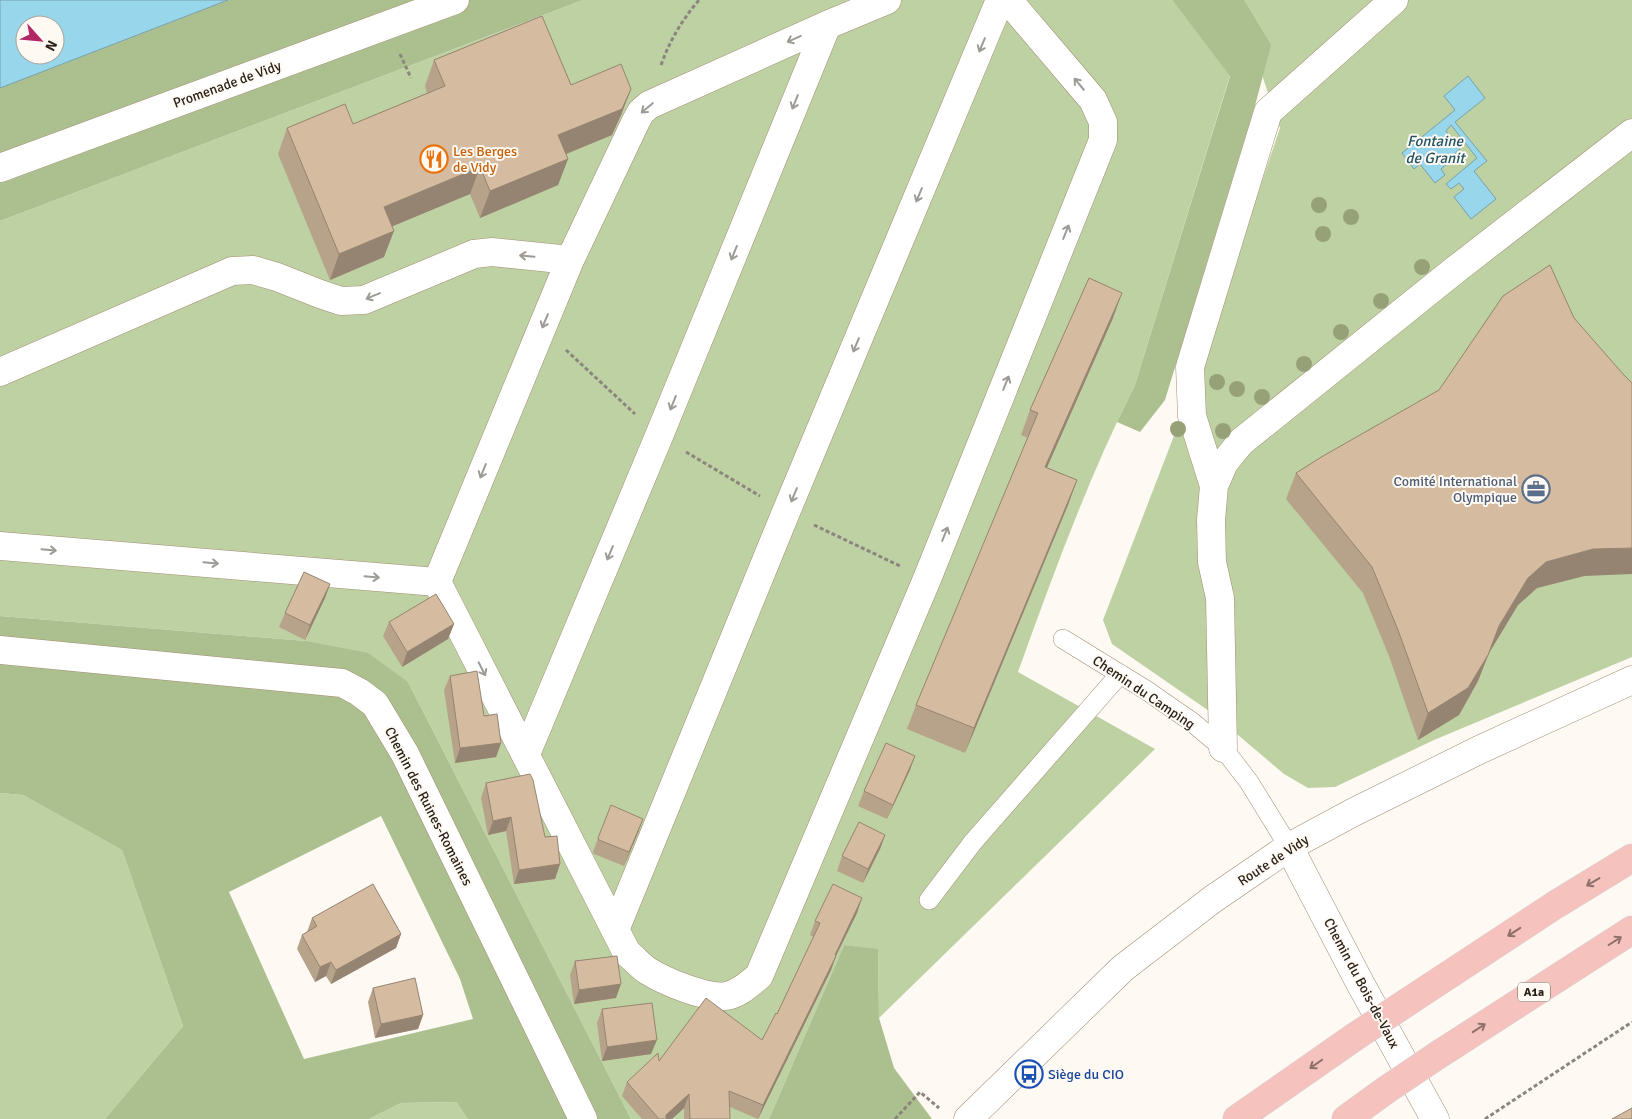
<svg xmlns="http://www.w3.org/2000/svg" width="1632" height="1119" font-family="Signika,sans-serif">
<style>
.green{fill:#bed1a3}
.forest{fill:#acbf8f;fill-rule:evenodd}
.water{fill:#98d7eb;stroke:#76a0ab;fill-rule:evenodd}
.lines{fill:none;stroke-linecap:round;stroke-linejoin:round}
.lane-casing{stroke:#a38c72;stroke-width:20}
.street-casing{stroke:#a38c72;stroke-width:29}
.highway-casing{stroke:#d8d7d5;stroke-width:29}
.path{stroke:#8c857d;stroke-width:3;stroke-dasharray:4 2.5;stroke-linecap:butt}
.lane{stroke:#fff;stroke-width:19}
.street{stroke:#fff;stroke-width:28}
.highway{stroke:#f5c2be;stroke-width:28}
.highway-bridge-casing{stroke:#d8d7d5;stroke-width:29;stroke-linecap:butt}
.highway-bridge{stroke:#f5c2be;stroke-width:28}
.tree{fill:#97a177}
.wall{fill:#b7a28a}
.shaded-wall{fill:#958471}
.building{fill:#d5bca1;stroke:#958471}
.oneway{stroke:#9e9a96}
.oneway2{stroke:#8e706a}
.labels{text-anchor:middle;stroke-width:4;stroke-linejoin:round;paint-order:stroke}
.shield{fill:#fef9f3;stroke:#686058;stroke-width:1}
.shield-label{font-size:12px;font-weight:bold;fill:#281f15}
.street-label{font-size:14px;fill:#281f15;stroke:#fef9f3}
.food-label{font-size:14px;fill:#c56008;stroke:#fef9f3;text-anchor:start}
.service-label{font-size:14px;fill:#4e5e75;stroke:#fef9f3;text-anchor:end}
.transit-label{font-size:14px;fill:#164399;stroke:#fef9f3;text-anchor:start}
.water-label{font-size:15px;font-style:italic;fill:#215564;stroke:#fef9f3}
</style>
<rect width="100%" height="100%" fill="#fef9f3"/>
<path class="green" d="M583,0H1172L1230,75L1135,385C1088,478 1053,575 1018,672L1155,749L879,1018L878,950L844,945L769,1119H631L408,682L306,641L0,616V221Z
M1218,0H1632V657L1434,740L1335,787L1308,788L1284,774L1212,713L1112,644L1103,620L1187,402L1280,128L1259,66Z
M0,793L23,795L122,850L183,1026L105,1119H0Z
M458,1102L468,1119H369L401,1103Z"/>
<path class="forest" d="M228,0H583L0,221V88Z
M1172,0H1244L1271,45L1256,102L1165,400L1140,432L1117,422L1135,385L1230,76Z
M0,616L306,641L368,653L408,682L631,1119H468L457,1102L401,1103L369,1119H105L183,1026L122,850L23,795L0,793ZM381,816L460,979L473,1019L304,1059L229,892Z
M844,945L878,949L879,1018L894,1068L932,1119H769Z"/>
<path class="water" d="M0,0H228L0,88ZM25,25H55V55H25Z
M1468,76L1485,98L1455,122L1487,161L1474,171L1496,199L1471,219L1454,197L1464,189L1459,183L1451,189L1446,184L1477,158L1451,125L1446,131L1460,149L1453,155L1455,157L1441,169L1445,175L1435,183L1420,164L1414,169L1402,153L1455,110L1444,96Z"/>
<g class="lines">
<g class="lane-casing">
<path id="lane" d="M1063,639L1146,690L1192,722L1223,748L1249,782L1289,847
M929,900L973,842L1120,674"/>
</g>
<g class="street-casing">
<path id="street" d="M0,168L455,0
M0,372L232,271L253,270L277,277L320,294L341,301L364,300L474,254L492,252L570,260L636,121L641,112L649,105L827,25L887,0
M1214,486L1192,416L1190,367L1268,112L1394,0
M0,546L437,582L627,953C634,958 640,966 648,971C664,981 706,999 726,996C739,994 749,984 759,976L927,579L1103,140V122L1093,100L1008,0
M437,582L570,260
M0,650L342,683L359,692L375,704L405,754L583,1119
M1223,748L1220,598L1212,562L1211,520L1214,486L1224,463L1241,442L1455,270L1632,133
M526,754L659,436L827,25
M1289,847L1360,983L1435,1119
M615,930L786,512L1000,0
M968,1119L1123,968L1213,899L1289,847L1352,813L1479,750L1632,680"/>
</g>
<g class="highway-casing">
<path id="highway" d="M1409,1001L1555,905L1632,858
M1438,1055L1632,930
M1237,1119L1356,1036
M1346,1119L1386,1090"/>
</g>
<path class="path" d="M400,54L411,78
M661,65C670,40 682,20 699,0
M566,350L635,414
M686,452L760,496
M814,525L900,566
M895,1119L920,1092L939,1108
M1485,1119L1632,1022"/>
<use href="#lane" class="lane"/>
<use href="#street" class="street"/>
<use href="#highway" class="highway"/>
<g class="highway-bridge-casing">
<path id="highway-bridge" d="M1356,1036L1409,1001
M1386,1090L1438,1055"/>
</g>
<use href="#highway-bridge" class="highway-bridge"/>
</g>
<g class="tree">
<circle cx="1319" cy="205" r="8"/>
<circle cx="1351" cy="217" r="8"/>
<circle cx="1323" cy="234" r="8"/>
<circle cx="1422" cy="267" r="8"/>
<circle cx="1381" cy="301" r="8"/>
<circle cx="1341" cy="332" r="8"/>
<circle cx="1304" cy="364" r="8"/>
<circle cx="1217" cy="382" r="8"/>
<circle cx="1237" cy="389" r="8"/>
<circle cx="1262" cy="397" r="8"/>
<circle cx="1178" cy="429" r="8"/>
<circle cx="1223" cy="431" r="8"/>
</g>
<path class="wall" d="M434,60L571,85L631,89L621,115L612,135L566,154L568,159L558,185L480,218L470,194L392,226L384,257L330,280L278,154L287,128L353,124L427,93L425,86Z
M1113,318L1047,468L1077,480L1068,505L965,753L907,729L916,705L1028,438L1021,435L1030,410Z
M1296,473L1584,576L1537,588L1518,605L1489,653L1478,681L1459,715L1418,740L1389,656L1363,593L1286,499Z
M330,584L325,598L305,640L279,627L285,613Z
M389,622L454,624L448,639L402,667L383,636Z
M450,676L484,716L501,743L496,757L455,763L444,690Z
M910,770L887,819L858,806L864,791Z
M486,783L545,837L560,864L555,879L514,884L506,831L488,835L481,798Z
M643,819L624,866L594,854L593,852L598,838Z
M885,835L880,849L863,883L837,871L842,856Z
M857,913L836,956L831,970L758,1119L730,1107V1119H684V1108L672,1119H642L622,1096L627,1082L659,1061L762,1040L777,1014L814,937L810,935L815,921Z
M312,918L401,934L396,948L331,984L326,976L315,982L297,949L302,935L307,932Z
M575,961L616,998L574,1004L570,975Z
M373,988L423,1015L418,1029L375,1038L368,1002Z
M602,1009L651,1054L602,1061L597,1023Z"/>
<path class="shaded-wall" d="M631,89L621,115L612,135L549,161L558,135Z
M568,159L558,185L480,218L490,191Z
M480,167L470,194L374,234L384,207Z
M394,231L384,257L330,280L339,254Z
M1122,293L1113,318L1036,492L1045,467Z
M1077,480L1068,505L965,753L974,728Z
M1632,548V574L1584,576L1537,588L1518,605L1489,653L1478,681L1459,715L1418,740L1428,713L1499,626L1528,578L1546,562L1593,549Z
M330,584L325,598L305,640L310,625Z
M454,624L448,639L402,667L407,652Z
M501,743L496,757L455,763L460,748Z
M915,756L910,770L887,819L893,805Z
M511,817L506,831L488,835L493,821Z
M643,819L638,833L624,866L629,852Z
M885,835L880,849L863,883L868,869Z
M560,864L555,879L514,884L519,870Z
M862,898L857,913L831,966L836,956L831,970L758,1119L763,1105Z
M401,934L396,948L331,984L336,970Z
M331,962L326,976L315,982L320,967Z
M621,984L616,998L574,1004L579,990Z
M423,1015L418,1029L375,1038L381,1024Z
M657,1040L651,1054L602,1061L607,1047Z
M689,1094L684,1108L672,1119H664L666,1115Z"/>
<path class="building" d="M542,16L571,85L621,64L631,89L622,109L558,135L568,159L490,191L480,167L384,207L394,231L339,254L287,128L345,104L353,124L445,86L434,60Z
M1550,265L1574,318L1623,374L1632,383V548L1593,549L1546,562L1528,578L1499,626L1488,655L1468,688L1428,713L1398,630L1372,567L1296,473L1323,456L1439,390L1503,296Z
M1089,278L1122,293L1045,467L1077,480L974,728L916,705L1038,413L1030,410Z
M304,572L330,584L310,625L285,613Z
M436,594L454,624L407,652L389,622Z
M477,671L484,716L497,714L501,743L460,748L450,676Z
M886,743L915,756L893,805L864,791Z
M530,774L533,780L545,837L557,836L560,864L519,870L511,817L493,821L486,783Z
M611,805L643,819L629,852L599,840L598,838Z
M859,822L885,835L868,869L842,856Z
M373,884L401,934L336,970L331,962L320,967L302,935L317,926L312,918Z
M833,884L862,898L835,955L836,956L763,1105L729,1091L730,1119H690L689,1094L666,1115V1119H659L627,1082L658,1053L659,1061L706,998L762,1040L776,1013L777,1014L820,923L815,921Z
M617,956L621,984L579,990L575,961Z
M415,978L423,1015L381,1024L373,988Z
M652,1003L657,1040L607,1047L602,1009Z
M1632,1108V1119H1612Z"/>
<defs><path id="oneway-shaft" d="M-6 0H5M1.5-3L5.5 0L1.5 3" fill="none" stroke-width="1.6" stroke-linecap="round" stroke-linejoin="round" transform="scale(1.25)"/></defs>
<g class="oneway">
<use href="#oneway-shaft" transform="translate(794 39) rotate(156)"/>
<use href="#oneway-shaft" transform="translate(982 45) rotate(113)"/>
<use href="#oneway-shaft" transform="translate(1079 84) rotate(-130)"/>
<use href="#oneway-shaft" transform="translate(795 102) rotate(112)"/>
<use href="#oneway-shaft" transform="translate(647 108) rotate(140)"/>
<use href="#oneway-shaft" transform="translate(919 195) rotate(113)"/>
<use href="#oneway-shaft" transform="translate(1066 232) rotate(-68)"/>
<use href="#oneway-shaft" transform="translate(734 253) rotate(112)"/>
<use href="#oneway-shaft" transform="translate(527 256) rotate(-175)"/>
<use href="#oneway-shaft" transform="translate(373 296) rotate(157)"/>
<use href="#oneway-shaft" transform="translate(545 321) rotate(113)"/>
<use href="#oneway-shaft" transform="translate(856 345) rotate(113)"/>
<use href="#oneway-shaft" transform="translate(1006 383) rotate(-68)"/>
<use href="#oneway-shaft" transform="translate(673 403) rotate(112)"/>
<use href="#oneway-shaft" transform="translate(483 471) rotate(112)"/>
<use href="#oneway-shaft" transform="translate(794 495) rotate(113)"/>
<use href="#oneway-shaft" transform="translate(945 534) rotate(-68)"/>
<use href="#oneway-shaft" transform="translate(49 550) rotate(5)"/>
<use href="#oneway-shaft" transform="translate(610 553) rotate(113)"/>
<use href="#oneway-shaft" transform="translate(211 563) rotate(5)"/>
<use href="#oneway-shaft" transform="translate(372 577) rotate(5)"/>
<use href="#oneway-shaft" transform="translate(482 669) rotate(63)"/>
</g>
<g class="oneway2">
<use href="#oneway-shaft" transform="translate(1593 882) rotate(149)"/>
<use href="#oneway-shaft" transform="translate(1514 932) rotate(147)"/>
<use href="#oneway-shaft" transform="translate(1615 941) rotate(-32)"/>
<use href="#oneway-shaft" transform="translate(1479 1028) rotate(-33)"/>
<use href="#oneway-shaft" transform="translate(1316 1064) rotate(145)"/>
</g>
<defs>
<g id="restaurant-ring" transform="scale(1.4375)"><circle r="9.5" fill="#fef9f3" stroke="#e8710a" stroke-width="1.5"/><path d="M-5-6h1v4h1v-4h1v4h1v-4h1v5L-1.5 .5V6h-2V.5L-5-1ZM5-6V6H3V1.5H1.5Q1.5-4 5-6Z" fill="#e8710a"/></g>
<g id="office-ring" transform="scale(1.4375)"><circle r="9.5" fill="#fef9f3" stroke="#5c6f8a" stroke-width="1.5"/><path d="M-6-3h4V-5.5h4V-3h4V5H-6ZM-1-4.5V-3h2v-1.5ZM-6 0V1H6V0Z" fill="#5c6f8a"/></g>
<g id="bus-ring" transform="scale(1.4375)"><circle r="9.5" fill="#fef9f3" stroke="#1a4fb4" stroke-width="1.5"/><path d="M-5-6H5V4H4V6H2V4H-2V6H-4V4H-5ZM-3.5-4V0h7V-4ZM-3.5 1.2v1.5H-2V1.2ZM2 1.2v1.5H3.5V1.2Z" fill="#1a4fb4"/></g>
</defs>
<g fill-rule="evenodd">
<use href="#restaurant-ring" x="434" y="159"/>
<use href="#office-ring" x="1536" y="489"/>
<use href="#bus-ring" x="1029" y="1074"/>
</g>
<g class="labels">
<rect class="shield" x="1518" y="982.5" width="32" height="19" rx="4"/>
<g class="shield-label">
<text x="1534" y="996">A1a</text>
</g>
<g class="street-label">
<text transform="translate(227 84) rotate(-20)" y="5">Promenade de Vidy</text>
<text transform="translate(1144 692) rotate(34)" y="5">Chemin du Camping</text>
<text transform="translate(429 806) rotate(63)" y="5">Chemin des Ruines-Romaines</text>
<text transform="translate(1273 860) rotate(-33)" y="5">Route de Vidy</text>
<text transform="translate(1362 983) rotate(62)" y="5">Chemin du Bois-de-Vaux</text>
</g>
<g class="food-label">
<text x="453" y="156">Les Berges<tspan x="453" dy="16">de Vidy</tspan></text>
</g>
<g class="service-label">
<text x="1517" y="486">Comité International<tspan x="1517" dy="16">Olympique</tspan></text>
</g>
<g class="transit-label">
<text x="1048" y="1079">Siège du CIO</text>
</g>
<g class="water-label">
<text x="1435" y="146">Fontaine<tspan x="1435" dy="17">de Granit</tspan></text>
</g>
</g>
<g transform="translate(40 40) rotate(117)"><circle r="24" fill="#fef9f3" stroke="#a8a29a"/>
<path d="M0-4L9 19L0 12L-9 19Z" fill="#b12664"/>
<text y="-8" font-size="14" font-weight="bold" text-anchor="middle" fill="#281f15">N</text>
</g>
</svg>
